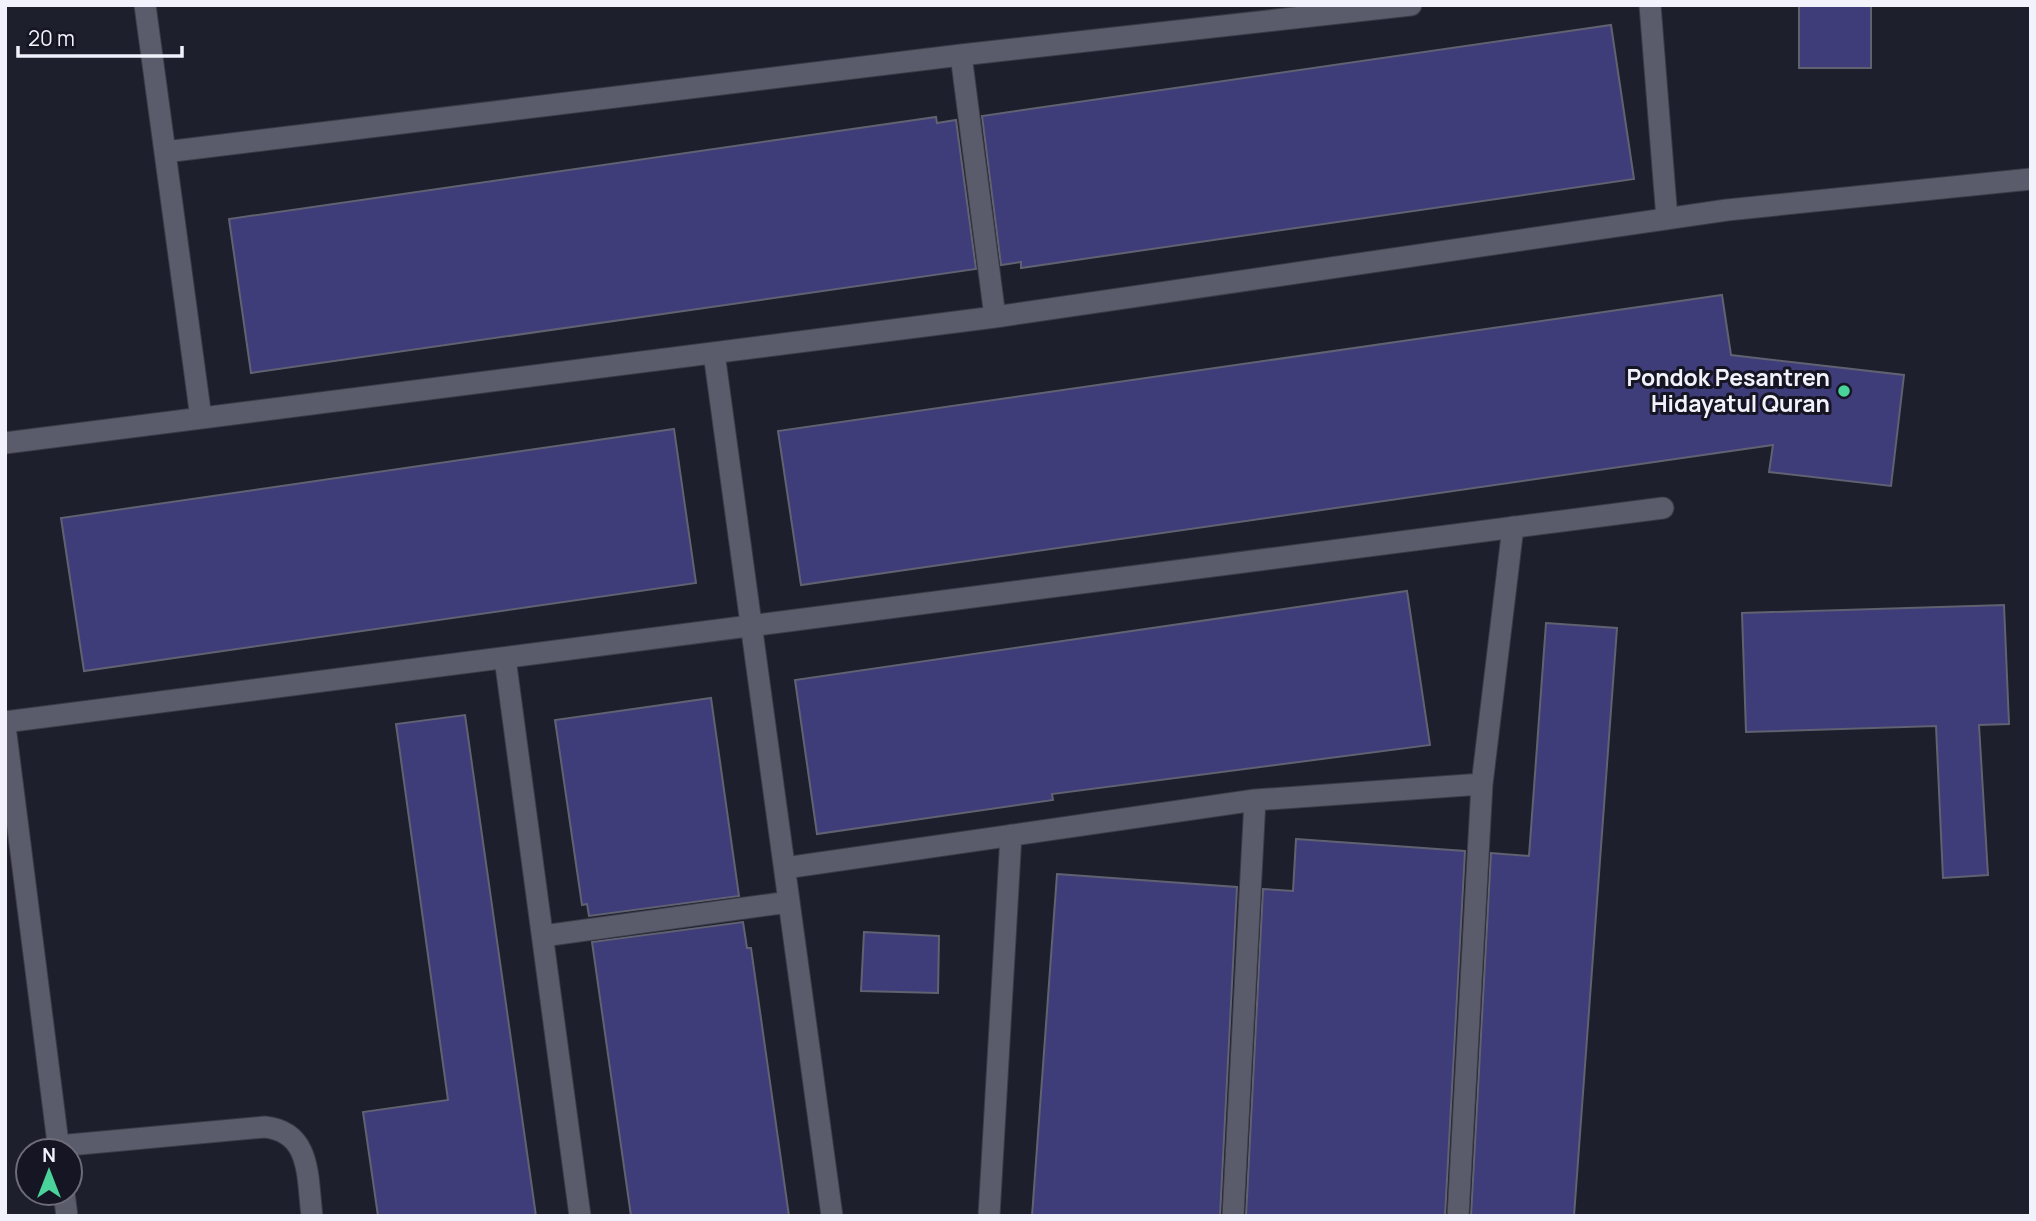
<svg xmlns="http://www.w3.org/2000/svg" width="2036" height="1221" font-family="Manrope,sans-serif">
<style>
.building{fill:#3f3c7a;stroke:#606171;stroke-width:2}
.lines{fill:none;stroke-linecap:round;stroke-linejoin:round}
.street-casing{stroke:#3b3b47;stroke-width:23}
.street{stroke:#5a5b6b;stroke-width:21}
.poi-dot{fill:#4ad49c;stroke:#151523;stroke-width:2.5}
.labels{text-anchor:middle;stroke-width:6;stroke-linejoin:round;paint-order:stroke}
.poi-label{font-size:23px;font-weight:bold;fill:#f1f2fc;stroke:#151523;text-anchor:end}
</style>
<rect width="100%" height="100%" fill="#1e1f2c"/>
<path class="building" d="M1799,5H1871V68H1799Z
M1611,25L1634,179L1021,268V262L1001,265L982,116Z
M936,117L937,123L956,120L976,269L251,373L229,219Z
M1722,295L1731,355L1904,375L1891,486L1769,472L1773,445L801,585L778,431Z
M674,429L696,583L84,671L61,518Z
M1407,591L1430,745L1052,794L1053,800L817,834L795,680Z
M2004,605L2009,724L1979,725L1988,875L1943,878L1936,726L1746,732L1742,613Z
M1546,623L1617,628L1574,1216H1471L1491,853L1529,856Z
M711,698L739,896L589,916L587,904L582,905L555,720Z
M465,715L536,1216H378L363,1112L448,1100L396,724Z
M1296,839L1465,851L1445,1216H1246L1263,889L1293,891Z
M1057,874L1237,887L1220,1216H1032Z
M743,922L747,948H751L789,1216H631L592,942Z
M864,932L939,936L938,993L861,991Z"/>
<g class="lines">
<g class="street-casing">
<path id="street" d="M145,5L201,418
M1650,5L1667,219
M961,55L995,317
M165,152L961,55L1411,5
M714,353L832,1216
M5,443L995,317L1727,210L2031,179
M505,658L580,1216
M5,722L1663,508
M5,726L59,1151
M785,868L1255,800L1482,784
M543,936L789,902
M58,1146L265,1127C312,1132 307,1178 312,1216
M64,1193L67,1216
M989,1216L1011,835
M1233,1216L1255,800
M1458,1216L1482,784L1513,527"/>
</g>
<use href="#street" class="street"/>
</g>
<circle class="poi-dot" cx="1844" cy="391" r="7"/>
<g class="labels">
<g class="poi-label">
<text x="1830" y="386">Pondok Pesantren<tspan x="1830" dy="26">Hidayatul Quran</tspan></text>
</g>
</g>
<rect width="2036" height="1221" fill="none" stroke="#f1f2fc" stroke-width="14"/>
<g transform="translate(49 1172)"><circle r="33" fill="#151523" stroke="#6d6d7a" stroke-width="2"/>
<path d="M0-5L12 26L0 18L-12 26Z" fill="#4ad49c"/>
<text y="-10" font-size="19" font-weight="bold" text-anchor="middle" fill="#f1f2fc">N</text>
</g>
<path d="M18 46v10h164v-10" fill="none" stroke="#f1f2fc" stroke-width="3.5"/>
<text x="28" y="46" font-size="21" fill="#f1f2fc" stroke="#151523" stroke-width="5" paint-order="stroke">20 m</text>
</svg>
